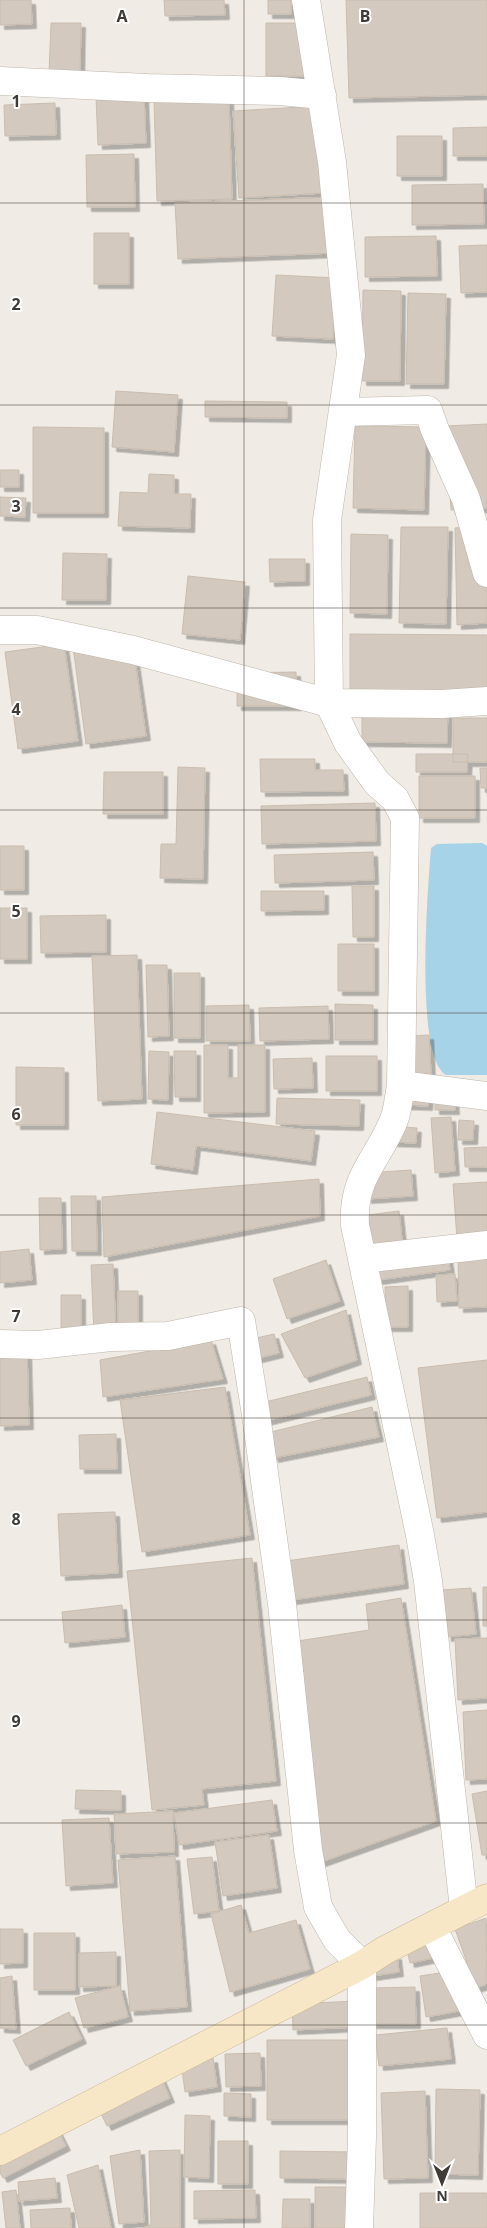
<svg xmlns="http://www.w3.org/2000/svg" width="487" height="2228" font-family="'Noto Sans',sans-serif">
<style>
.water{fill:#a6d3e7}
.building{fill:#d3c9be;stroke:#cabdaf;filter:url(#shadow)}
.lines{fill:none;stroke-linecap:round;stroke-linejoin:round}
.minor-casing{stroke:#bdb5ab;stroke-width:29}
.secondary-casing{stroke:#cbb998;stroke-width:29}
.minor{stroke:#fff;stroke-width:28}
.secondary{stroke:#f8e7c6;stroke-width:28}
.grid{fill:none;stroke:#413b35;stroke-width:1;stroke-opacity:0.55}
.grid-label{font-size:16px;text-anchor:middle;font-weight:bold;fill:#413b35;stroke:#fff;stroke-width:4;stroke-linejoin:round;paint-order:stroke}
</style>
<defs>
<filter id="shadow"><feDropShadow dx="4.5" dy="4.5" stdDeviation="0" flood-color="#0004"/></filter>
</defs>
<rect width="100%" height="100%" fill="#f0ebe4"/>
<path class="water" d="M482,843L487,846V1075H446C414,1057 428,884 431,848L437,844Z"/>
<path class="building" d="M0,0H31L32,24L0,25Z
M164,0H224L225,15L165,16Z
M268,0H291V14H268Z
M346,0H487V95L349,98Z
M51,23H81L80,74L49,73Z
M266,23H309V76H266Z
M144,96L146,143L98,145L96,97Z
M229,99L232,199L157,201L154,101Z
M55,103L56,135L5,136L4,105Z
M319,106L324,193L239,198L233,111Z
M487,127V156H453V128Z
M397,136H442V176H397Z
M134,154L135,207H87L86,155Z
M483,184L484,224L412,225V185Z
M333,197L335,253L178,259L175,203Z
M94,233H129V284H94Z
M436,236L437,276L365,277V237Z
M487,245V292L461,293L459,246Z
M276,275L337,278L333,339L272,336Z
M363,290L401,291L400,381H362Z
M408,293L446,294L444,384H406Z
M116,391L178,395L174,452L112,447Z
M205,401L287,402V418L205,417Z
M487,424V508L451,510L446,426Z
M355,426L426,427L424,510L353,508Z
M33,427L104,428V513H33Z
M0,470H19V487H0Z
M149,474L174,475V494H191L190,528L118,526L120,492L148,493Z
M0,497L26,498L25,517L0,516Z
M487,525V623L457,625L455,528Z
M401,527H448L446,624L399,623Z
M351,534L388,535L387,614L350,613Z
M63,553L107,554L106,600H62Z
M269,559H305V581L270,582Z
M188,576L245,582L240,640L182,634Z
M350,634L487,635V700L350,699Z
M132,639L146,736L86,744L73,647Z
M64,644L78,741L18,749L5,652Z
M296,672L297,706H237V673Z
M362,707L448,708L447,743L362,742Z
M453,718H487V762H453Z
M416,754H468L467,772H416Z
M260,759H315V770H343L344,791L261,792Z
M178,767L205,768L203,879L160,878L161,844H176Z
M480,768H487V788H481Z
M104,772H163V814H103Z
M419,776H475V818H419Z
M375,803L376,841L262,844L261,806Z
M0,846H24V890H0Z
M373,852L374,880L275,883L274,855Z
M352,886H374V937H353Z
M261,891H324V910L261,911Z
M0,908H27V959H0Z
M106,915V952L41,953L40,916Z
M338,944H374V991H338Z
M137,955L142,1099L98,1101L92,956Z
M146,965H167L169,1036L148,1037Z
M174,973H200V1038H174Z
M335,1004L373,1005V1040H335Z
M249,1005L250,1041H206V1006Z
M328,1006L329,1039L260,1041L259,1008Z
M429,1035L431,1074L410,1075L408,1036Z
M204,1045H228V1078H238V1045H265V1112L204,1113Z
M149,1051L169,1052L168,1100L148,1099Z
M174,1051H196V1097H175Z
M326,1056H377V1091H326Z
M312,1058L313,1088L274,1089L273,1059Z
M16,1067L64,1068V1125H16Z
M405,1090L429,1091L428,1106L404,1105Z
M454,1094L455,1110H435V1095Z
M277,1098L360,1100L359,1126L276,1124Z
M157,1112L315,1131L311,1161L196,1146L193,1170L151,1164Z
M451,1117L455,1171L435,1173L431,1118Z
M459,1120L474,1121L473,1140H458Z
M392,1126L417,1128L416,1143L392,1142Z
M487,1147V1167H465L464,1148Z
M411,1170L413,1196L367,1199L366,1173Z
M319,1179L320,1216L104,1257L102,1197Z
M487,1182V1237L457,1239L453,1184Z
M71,1196H96L97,1251H72Z
M39,1198H61L62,1249L40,1250Z
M399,1211L403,1249L372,1253L368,1215Z
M29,1249L32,1280L0,1283V1252Z
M448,1256L450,1270L378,1280L376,1267Z
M487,1256V1307L459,1308L458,1257Z
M326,1260L340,1301L287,1319L273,1279Z
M113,1264L116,1334L94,1335L91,1265Z
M455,1274L457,1301L437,1302L436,1275Z
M408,1286V1327H386L385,1287Z
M118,1291H138V1329H118Z
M61,1295H81V1332H61Z
M346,1310L357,1360L305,1378L281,1334Z
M274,1334L279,1353L242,1362L238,1342Z
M211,1340L223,1379L103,1397L100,1360Z
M27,1348L29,1425L0,1426V1349Z
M487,1360V1512L437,1518L418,1368Z
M367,1377L371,1395L265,1421L261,1403Z
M225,1387L250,1535L142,1552L120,1400Z
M372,1407L379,1437L274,1458L267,1433Z
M116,1434L117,1469H80L79,1435Z
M115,1512L118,1573L61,1576L58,1514Z
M399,1545L404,1584L292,1600L286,1561Z
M252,1558L276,1781L202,1789L204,1805L152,1810L127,1571Z
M483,1587H487V1626H483Z
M471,1588L476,1634L447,1637L442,1590Z
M401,1598L436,1821L313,1865L291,1642L369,1630L366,1604Z
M122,1605L125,1637L65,1643L62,1612Z
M487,1638V1698L458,1700L455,1639Z
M487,1710V1779L466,1780L463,1712Z
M76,1790L121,1791V1810L75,1809Z
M487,1791V1855H482L472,1794Z
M272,1800L277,1831L179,1845L174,1813Z
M173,1811L174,1852L116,1854L114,1814Z
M109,1818L113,1883L66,1886L62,1820Z
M269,1835L277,1888L223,1896L215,1842Z
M175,1856L187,2007L130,2011L118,1860Z
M212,1857L219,1911L194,1914L187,1859Z
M241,1905L249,1933L296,1920L310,1969L230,1992L211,1914Z
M486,1918L487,1984L476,1988L455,1929Z
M0,1929H23V1963L0,1964Z
M34,1933H75V1990H34Z
M433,1936L438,1957L410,1963L405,1942Z
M116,1952V1986L79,1987V1953Z
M397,1955L399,1972L372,1976L369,1959Z
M452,1971L459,2011L426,2017L420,1976Z
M12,1976L16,2029L0,2028V1978Z
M120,1986L128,2017L84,2028L75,1998Z
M415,1987L416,2024H371L370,1988Z
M357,2001L358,2027L293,2030L292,2004Z
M69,2012L82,2039L26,2066L13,2040Z
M447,2028L451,2059L379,2066L375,2035Z
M267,2040H353V2120H267Z
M260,2053L261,2086L226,2087L225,2054Z
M213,2058L217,2087L185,2092L181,2062Z
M158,2070L170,2098L107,2126L94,2099Z
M436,2089L480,2090L478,2175L435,2174Z
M425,2091L428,2178L384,2179L381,2093Z
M224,2093L251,2094V2117L224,2116Z
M185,2115L210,2116L209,2178L184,2177Z
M51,2117L66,2146L3,2178L0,2173V2144Z
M218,2141H248V2184H218Z
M140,2150L144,2222L119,2224L110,2156Z
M180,2150V2228H142L151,2225L149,2151Z
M280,2151L355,2152V2179L280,2178Z
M98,2165L111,2228H79L67,2175Z
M55,2178L57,2198L19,2201L18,2182Z
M315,2187H355V2228H315Z
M16,2190L20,2228H6L2,2192Z
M255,2190L256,2218L194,2219V2191Z
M420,2193H487V2228H420Z
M283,2199H310V2228H282Z
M70,2208L71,2228H31L30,2210Z"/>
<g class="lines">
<g class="minor-casing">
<path id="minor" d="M306,0L332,162L351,355L327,520L329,703L348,743L377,783L395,799L405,818L401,1085C399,1096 398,1109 394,1120C378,1160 352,1176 355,1225L420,1535L428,1581L464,1909
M0,81L147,88L280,91L322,95
M343,412L428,410L435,430L466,499L487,573
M0,630H37L133,650L329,703L442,704L487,701
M401,1085L487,1096
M363,1259L487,1245
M0,1344L38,1345L111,1337L168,1336L241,1321L256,1415L282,1604L308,1850L318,1907L337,1940L362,1965V2137L359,2228
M432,1927L487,2035"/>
</g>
<g class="secondary-casing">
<path id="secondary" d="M0,2151L362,1965L385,1950L487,1898"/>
</g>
<use href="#minor" class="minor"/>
<use href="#secondary" class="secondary"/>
</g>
<path class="grid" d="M244,0V2228M0,203H487M0,405H487M0,608H487M0,810H487M0,1013H487M0,1215H487M0,1418H487M0,1620H487M0,1823H487M0,2025H487"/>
<g class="grid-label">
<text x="122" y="22">A</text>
<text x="365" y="22">B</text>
<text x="16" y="107">1</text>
<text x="16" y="310">2</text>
<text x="16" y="512">3</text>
<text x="16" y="715">4</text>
<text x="16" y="917">5</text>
<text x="16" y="1120">6</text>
<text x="16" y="1322">7</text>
<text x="16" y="1525">8</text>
<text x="16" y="1727">9</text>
</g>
<g transform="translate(442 2183) rotate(180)" stroke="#ffffff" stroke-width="4" paint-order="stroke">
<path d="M0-4L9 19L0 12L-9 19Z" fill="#413b35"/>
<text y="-8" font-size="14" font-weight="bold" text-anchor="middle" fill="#413b35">N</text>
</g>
</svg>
